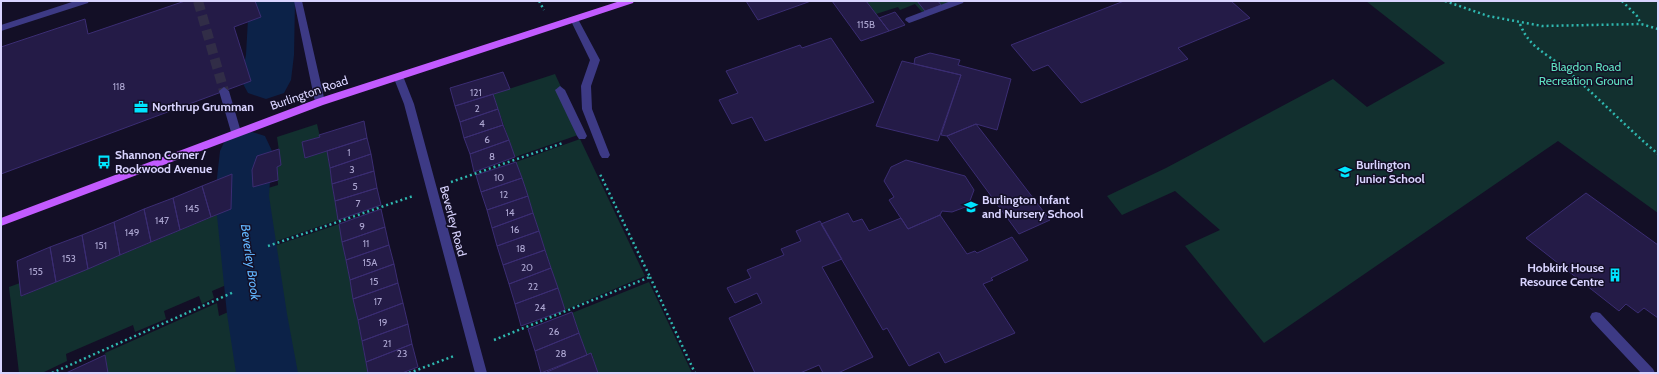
<svg xmlns="http://www.w3.org/2000/svg" width="1659" height="374" font-family="Cabin,sans-serif">
<style>
.green{fill:#12302f}
.lines{fill:none;stroke-linecap:round;stroke-linejoin:round}
.river{fill:#0c2248;fill-rule:evenodd}
.building{fill:#241b47;stroke:#3b2d73}
.minor-tunnel{stroke:#312d47;stroke-width:10;stroke-dasharray:10 5;stroke-linecap:butt}
.path{stroke:#2fb8b0;stroke-width:2.5;stroke-dasharray:2 3;stroke-linecap:butt}
.minor{fill:#3d3a85;fill-rule:evenodd}
.major{fill:#c25bff;fill-rule:evenodd}
.labels{text-anchor:middle;stroke-width:3;stroke-linejoin:round;paint-order:stroke}
.number-label{font-size:10px;fill:#aca6d1}
.park-label{font-size:12px;fill:#5fe0c0;stroke:#130f26}
.street-label{font-size:12px;fill:#d9d4ff;stroke:#130f26}
.poi-label{font-size:12px;font-weight:bold;fill:#d9d4ff;stroke:#130f26;text-anchor:start}
.water-label{font-size:13px;font-style:italic;fill:#62b6ff;stroke:#130f26}
</style>
<rect width="100%" height="100%" fill="#130f26"/>
<path class="green" d="M866,1H953L922,12L915,4L900,10L898,7L876,14Z
M1366,1H1658V213L1558,141L1264,343L1185,246L1220,230L1175,191L1122,215L1107,196L1166,168L1333,79L1367,107L1445,63Z
M555,74L561,87L556,89L578,135L515,157L493,94Z
M317,124L320,137L302,142L305,157L327,151L338,220L271,243V247L339,224L368,373H108L105,353L217,303L219,316L233,310L231,283L212,291L214,298L202,304L199,296L164,311L166,319L135,332L133,325L66,354L67,361L42,373H19L9,287L20,283L22,296L231,209L232,174L237,173L240,184L247,189L265,185V189L278,185L277,167L281,165L277,137Z
M580,139L645,276L565,310L516,162Z
M649,282L692,373H598L592,354L587,355L572,313Z"/>
<g class="lines">
<path class="river" d="M249,1H295L294,55L291,80L284,93L266,99L248,93L241,80L246,55Z
M246,130L265,136L272,151L269,196L287,314L298,373H236L227,314L215,196L220,151L227,136Z"/>
</g>
<path class="building" d="M185,1H255L261,17L234,27L251,81L1,174V47L85,19L88,34Z
M746,1H811L758,20Z
M832,1H866L889,31L861,41Z
M917,1H938L941,5L925,11Z
M1124,1H1231L1250,18L1178,48L1188,59L1081,103L1048,65L1033,71L1011,45Z
M895,12L905,25L889,31L879,18Z
M831,38L874,102L765,141L752,117L732,124L719,100L738,93L726,71L800,45L802,48Z
M930,53L960,60L958,65L1011,79L997,130L976,124L947,136L941,135L961,75L914,64L915,58Z
M902,61L961,75L938,141L876,126Z
M503,72L510,89L455,106L450,88Z
M493,94L498,109L460,122L455,106Z
M498,109L503,125L464,138L460,122Z
M364,121L367,138L305,158L302,142L320,137L319,135Z
M976,124L990,142L1050,220L1019,234L947,136Z
M503,125L509,140L470,154L464,138Z
M367,138L371,154L330,168L327,151Z
M509,140L515,157L474,172L470,154Z
M279,149L281,165L277,167L278,180L253,187L252,170L257,156Z
M371,154L374,171L332,184L330,168Z
M906,160L965,176L974,190L968,206L952,212L942,211L940,215L908,229L889,200L894,197L884,181L891,167Z
M516,162L522,178L481,192L476,175Z
M374,171L377,188L335,201L332,184Z
M232,174L231,209L211,217L202,186Z
M522,178L528,196L487,210L481,192Z
M202,186L211,217L180,230L173,198Z
M377,188L381,205L338,220L335,201Z
M1586,193L1658,245V318L1644,308L1638,313L1626,304L1619,311L1526,238Z
M528,196L533,213L492,228L487,210Z
M173,198L180,230L151,242L144,209Z
M144,209L151,242L120,255L114,222Z
M381,209L385,227L342,242L339,224Z
M533,213L539,231L497,246L492,228Z
M848,213L853,222L862,219L869,231L901,218L908,229L940,215L967,254L975,251L977,253L1012,237L1028,260L991,278L993,280L983,284L1015,333L945,363L939,352L909,366L887,328L883,330L821,224Z
M820,221L842,259L822,267L873,357L838,373H823L819,365L800,373H755L729,318L762,303L757,293L735,303L727,288L751,278L747,270L784,255L781,249L801,241L796,231Z
M114,222L120,255L88,269L82,235Z
M385,227L389,245L346,260L342,242Z
M539,231L545,250L503,265L497,246Z
M82,235L88,269L56,282L50,247Z
M389,245L394,264L350,280L346,260Z
M50,247L56,282L21,296L17,261Z
M545,250L551,268L509,284L503,265Z
M394,264L398,283L353,299L350,280Z
M551,268L558,288L515,304L509,284Z
M398,283L403,303L358,320L353,299Z
M558,288L565,310L521,326L515,304Z
M403,303L408,324L362,341L358,320Z
M572,312L579,333L535,351L528,329Z
M408,324L412,344L366,362L362,341Z
M579,333L587,355L541,373L535,351Z
M412,344L418,367L402,373H368L366,362Z
M591,353L598,373H547V372Z
M105,355L108,373H66Z"/>
<g class="lines">
<path class="minor-tunnel" d="M198,1L224,91"/>
<path class="path" d="M539,1L544,10
M1445,1L1488,16L1542,26L1641,24L1658,29
M1622,1L1637,16L1641,24
M1520,24C1530,49 1546,52 1565,69C1597,96 1626,127 1658,154
M451,182L563,143
M268,246L413,196
M650,277L695,373
M494,340L650,277L599,172
M52,373L234,292
M409,373L454,356"/>
<path class="minor" d="M75,1H89L88,3L1,31V25Z
M294,1H302L325,102L320,106L315,102Z
M951,1H964L963,3L912,22L909,23L905,20L906,18Z
M574,16L578,19L600,60L591,86L592,109L610,155L608,158H602L600,155L582,109L581,86L590,60L570,19Z
M398,73L403,76L414,104L487,373H475L404,104L393,76Z
M560,86L565,90L587,136L585,139H579L577,136L555,90Z
M224,87L229,91L241,132L239,135H233L231,132L219,91Z
M1596,312L1600,313L1653,369L1655,373H1641L1592,321L1590,317L1592,313Z"/>
<path class="major" d="M620,1H634L633,3L323,105L1,226V218L317,99Z"/>
</g>
<defs>
<g id="office-bare" transform="scale(1.08)"><path d="M-6-3h4V-5.5h4V-3h4V5H-6ZM-1-4.5V-3h2v-1.5ZM-6 0V1H6V0Z" fill="#00e5ff" stroke="#130f26" stroke-width="2.5" paint-order="stroke"/></g>
<g id="bus-bare" transform="scale(1.08)"><path d="M-5-6H5V4H4V6H2V4H-2V6H-4V4H-5ZM-3.5-4V0h7V-4ZM-3.5 1.2v1.5H-2V1.2ZM2 1.2v1.5H3.5V1.2Z" fill="#00e5ff" stroke="#130f26" stroke-width="2.5" paint-order="stroke"/></g>
<g id="school-bare" transform="scale(1.08)"><path d="M0-5L7-2L0 1L-7-2ZM-4 1L0 2.5L4 1V4Q0 6-4 4Z" fill="#00e5ff" stroke="#130f26" stroke-width="2.5" paint-order="stroke"/></g>
<g id="building-bare" transform="scale(1.08)"><path d="M-4-6H4V6H1V3H-1V6H-4ZM-2.5-4.3h1.7v1.8h-1.7ZM.8-4.3h1.7v1.8H.8ZM-2.5-1h1.7V.8h-1.7ZM.8-1h1.7V.8H.8Z" fill="#00e5ff" stroke="#130f26" stroke-width="2.5" paint-order="stroke"/></g>
</defs>
<g fill-rule="evenodd">
<use href="#office-bare" x="141" y="107"/>
<use href="#bus-bare" x="104" y="162"/>
<use href="#school-bare" x="1345" y="172"/>
<use href="#school-bare" x="971" y="207"/>
<use href="#building-bare" x="1615" y="275"/>
</g>
<g class="labels">
<g class="number-label">
<text x="866" y="28">115B</text>
<text x="119" y="90">118</text>
<text x="476" y="96">121</text>
<text x="477" y="112">2</text>
<text x="482" y="127">4</text>
<text x="487" y="143">6</text>
<text x="349" y="156">1</text>
<text x="492" y="160">8</text>
<text x="352" y="173">3</text>
<text x="499" y="181">10</text>
<text x="355" y="190">5</text>
<text x="504" y="198">12</text>
<text x="358" y="207">7</text>
<text x="192" y="212">145</text>
<text x="510" y="216">14</text>
<text x="162" y="224">147</text>
<text x="362" y="230">9</text>
<text x="515" y="233">16</text>
<text x="132" y="236">149</text>
<text x="366" y="247">11</text>
<text x="101" y="249">151</text>
<text x="521" y="252">18</text>
<text x="69" y="262">153</text>
<text x="370" y="266">15A</text>
<text x="527" y="271">20</text>
<text x="36" y="275">155</text>
<text x="374" y="285">15</text>
<text x="533" y="290">22</text>
<text x="378" y="305">17</text>
<text x="540" y="311">24</text>
<text x="383" y="326">19</text>
<text x="554" y="335">26</text>
<text x="387" y="347">21</text>
<text x="402" y="357">23</text>
<text x="561" y="357">28</text>
</g>
<g class="park-label">
<text x="1586" y="71">Blagdon Road<tspan x="1586" dy="14">Recreation Ground</tspan></text>
</g>
<g class="street-label">
<text transform="translate(309 93) rotate(-19)" y="4">Burlington Road</text>
<text transform="translate(453 221) rotate(75)" y="4">Beverley Road</text>
</g>
<g class="poi-label">
<text x="152" y="111">Northrup Grumman</text>
<text x="115" y="159">Shannon Corner /<tspan x="115" dy="14">Rookwood Avenue</tspan></text>
<text x="1356" y="169">Burlington<tspan x="1356" dy="14">Junior School</tspan></text>
<text x="982" y="204">Burlington Infant<tspan x="982" dy="14">and Nursery School</tspan></text>
<text x="1604" y="272" text-anchor="end">Hobkirk House<tspan x="1604" dy="14">Resource Centre</tspan></text>
</g>
<g class="water-label">
<text transform="translate(251 262) rotate(82)" y="5">Beverley Brook</text>
</g>
</g>
<rect width="1659" height="374" fill="none" stroke="#d9d4ff" stroke-width="4"/>
</svg>
